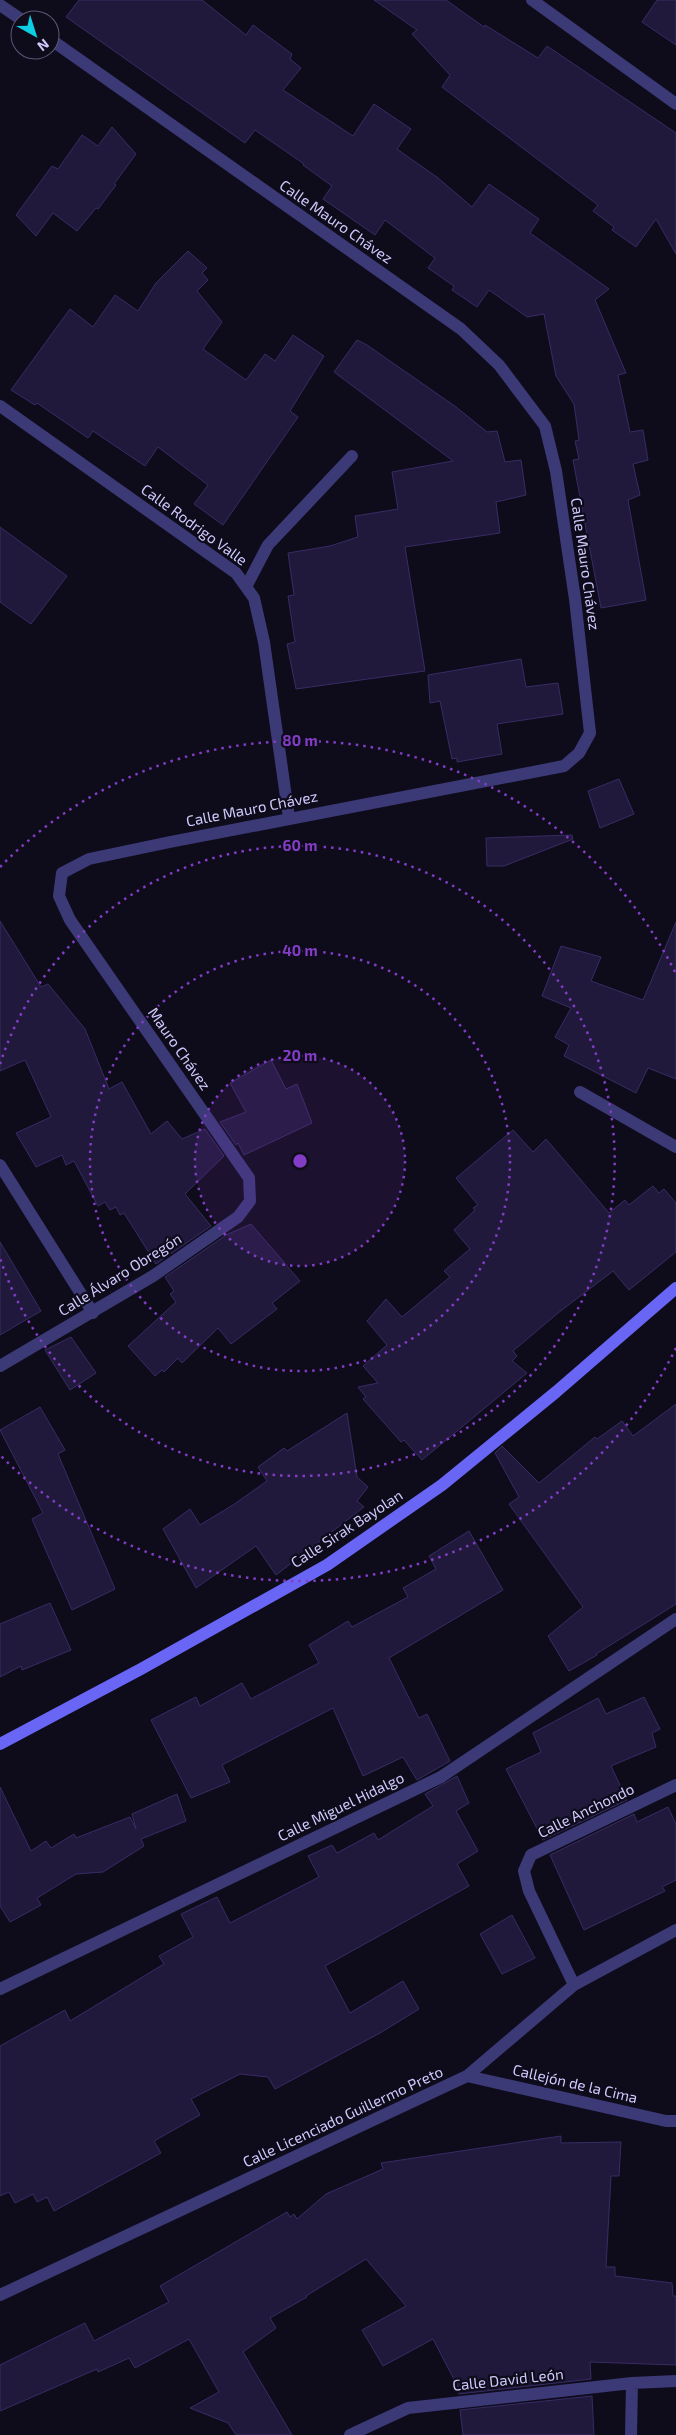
<svg xmlns="http://www.w3.org/2000/svg" width="676" height="2435" font-family="'Exo 2',sans-serif">
<style>
.building{fill:#20193b;stroke:#382c65}
.lines{fill:none;stroke-linecap:round;stroke-linejoin:round}
.service{stroke:#3c3977;stroke-width:12}
.minor{stroke:#3c3977;stroke-width:12}
.secondary{stroke:#6966f6;stroke-width:12}
.ring{fill:none;stroke:#833cc5;stroke-width:2.5;stroke-dasharray:2.5 5}
.labels{text-anchor:middle;stroke-width:4.5;stroke-linejoin:round;paint-order:stroke}
.street-label{font-size:15px;fill:#cfc9fc;stroke:#0e0c1b}
.centre{fill:#833cc5;stroke:#0e0c1b;stroke-width:2.5}
.ring-label{font-size:15px;text-anchor:middle;font-weight:bold;fill:#833cc5;stroke:#0e0c1b;stroke-width:4.5;stroke-linejoin:round;paint-order:stroke}
</style>
<rect width="100%" height="100%" fill="#0e0c1b"/>
<path class="building" d="M79,0H202L246,35L253,25L292,54L290,59L301,68L283,90L353,136L374,104L411,129L397,149L438,178L472,207L489,184L539,219L530,233L609,289L595,300L626,373L618,375L630,432L643,430L648,460L633,464L640,495L628,500L646,600L601,608L573,460L579,459L575,441L579,440L574,404L556,376L544,314L527,317L489,290L477,307L452,290L454,286L428,268L435,258L385,220L375,235L323,199L332,186L303,165L304,164L255,130L245,143L66,17Z
M374,0H446L484,27L485,25L538,58L547,46L676,133V254L656,219L636,247L612,230L614,227L593,211L598,205L442,87L450,75L412,34L417,30Z
M657,0H676V45L642,22Z
M112,127L136,154L114,184L116,185L98,209L96,208L77,231L53,213L36,236L16,215L52,166L58,169L82,135L98,146Z
M188,251L207,268L202,273L208,280L197,291L222,322L203,349L246,380L265,354L275,361L293,335L324,356L290,411L298,417L223,525L194,504L208,485L158,447L145,466L93,431L88,438L37,403L35,405L11,390L70,309L93,327L115,295L138,311L156,283Z
M357,340L367,345L456,407L487,432L497,431L505,462L521,460L526,495L496,502L500,533L405,547L425,671L296,689L287,644L295,642L288,596L294,595L288,553L330,546L358,537L355,516L398,509L392,472L453,461L334,372Z
M0,527L67,576L31,624L0,602Z
M521,659L526,687L558,683L563,714L497,724L502,754L457,762V758L452,759L440,701L430,703L428,675Z
M619,779L634,814L600,828L588,791Z
M572,835L573,839L504,866H487L486,838Z
M0,921L41,987L48,984L85,1029L109,1089L122,1082L151,1134L167,1121L182,1139L205,1129L224,1156L185,1194L211,1226L156,1264L124,1213L120,1215L116,1207L110,1210L105,1202L98,1206L74,1161L66,1165L62,1155L36,1167L16,1133L51,1117L25,1060L0,1071Z
M676,922V1079L648,1068L636,1093L564,1056L569,1045L555,1037L571,1008L542,996L561,946L601,957L591,981L643,1000Z
M271,1060L286,1089L297,1084L312,1123L244,1155L238,1143L236,1145L220,1122L246,1112L230,1083Z
M513,1130L533,1152L546,1139L609,1213L625,1200L629,1205L653,1186L659,1193L664,1189L676,1203V1252L629,1290L613,1271L558,1313L513,1351L517,1356L512,1361L527,1373L422,1460L404,1440L401,1442L363,1399L366,1397L358,1387L378,1383L363,1366L387,1345L367,1321L386,1299L402,1317L450,1277L444,1271L470,1249L454,1230L475,1210L473,1208L478,1205L456,1178Z
M251,1224L300,1281L272,1303L277,1309L231,1344L218,1328L182,1363L178,1358L164,1372L162,1370L155,1376L128,1346L176,1302L170,1294L174,1291L165,1277L226,1235Z
M0,1242L41,1311L0,1335Z
M71,1337L96,1373L70,1390L45,1350Z
M676,1404V1604L596,1654L597,1655L569,1671L548,1636L583,1607L509,1504L519,1497L495,1453L502,1446L539,1483L595,1437L597,1439L622,1421L633,1436Z
M40,1407L65,1450L58,1454L115,1589L72,1610L32,1519L43,1513L0,1430Z
M347,1413L357,1477L368,1487L357,1501L364,1507L276,1575L256,1546L196,1588L163,1529L190,1509L200,1525L233,1505L267,1481L258,1467L284,1448L287,1451Z
M469,1531L503,1590L389,1658L419,1718L427,1714L450,1761L417,1780L403,1757L363,1776L333,1708L222,1765L230,1782L191,1798L151,1720L196,1697L200,1706L242,1683L251,1699L319,1663L309,1645L348,1621L352,1627L408,1597L403,1588L436,1569L429,1556Z
M50,1603L71,1650L22,1670L21,1666L0,1677V1624Z
M644,1697L660,1729L652,1733L656,1747L611,1766L627,1800L543,1840L506,1769L541,1752L533,1733L598,1698L606,1714Z
M457,1776L469,1803L456,1811L478,1851L457,1864L469,1886L325,1966L350,2013L403,1981L419,2009L380,2033L275,2089L268,2077L240,2074L191,2099L200,2115L154,2141L161,2153L54,2211L47,2197L37,2202L33,2194L15,2203L9,2192L0,2196V2046L65,2010L70,2021L164,1964L159,1956L193,1937L181,1914L217,1897L230,1923L319,1877L308,1856L332,1845L337,1853L374,1833L378,1840L433,1806L425,1794Z
M0,1787L31,1851L46,1841L51,1848L74,1834L76,1838L130,1817L136,1829L132,1814L177,1794L186,1821L141,1839L144,1846L103,1872L76,1874L37,1898L41,1905L10,1922L0,1906Z
M668,1807L676,1824V1880L662,1887L665,1891L584,1930L550,1855L634,1814L637,1822Z
M512,1915L535,1958L502,1974L480,1934Z
M561,2136V2143L621,2142L619,2176H611L606,2267H615V2276L672,2283L673,2296H676V2365L590,2362L591,2379L459,2394L458,2387L433,2339L383,2366L362,2330L406,2306L366,2259L306,2296L307,2297L270,2318L276,2328L243,2352L292,2435H236L228,2423L190,2408L219,2392L189,2339L135,2368L129,2358L98,2372L97,2369L0,2411V2365L85,2323L94,2341L169,2302L160,2286L287,2212L290,2217L294,2214L297,2219L326,2194L383,2169L381,2163Z
M592,2396L594,2435H463L460,2410Z"/>
<g class="lines">
<path class="service" d="M247,585L268,545L352,456"/>
<path class="minor" d="M532,0L676,104
M0,5L22,20
M0,406L236,573L254,598L264,642L289,818
M580,1092L676,1147
M0,1165L93,1313
M0,1366L153,1276L238,1217L250,1201L249,1178L70,920L59,896L62,873L89,859L170,842L564,766L579,753L590,733L575,599L556,471L545,426L499,365L461,329L50,39
M574,1985L529,1891L524,1871L531,1855L676,1785
M0,1989L441,1777L676,1619
M467,2076L666,2121H676
M0,2295L467,2076L574,1985L676,1930
M350,2435L408,2408L632,2383L676,2381
M631,2435L632,2383"/>
<path class="secondary" d="M0,1744L141,1669L327,1565L442,1485L556,1392L676,1288"/>
</g>
<circle cx="300" cy="1161" r="105" fill="#833cc5" fill-opacity=".12"/>
<g class="ring">
<circle cx="300" cy="1161" r="105"/>
<circle cx="300" cy="1161" r="210"/>
<path d="M0 1064A315 315 0 1 1 0 1258"/>
<path d="M676 1348A420 420 0 0 1 0 1455M0 867A420 420 0 0 1 676 974"/>
</g>
<g class="labels">
<g class="street-label">
<text transform="translate(336 222) rotate(35)" y="5">Calle Mauro Chávez</text>
<text transform="translate(194 525) rotate(36)" y="5">Calle Rodrigo Valle</text>
<text transform="translate(585 564) rotate(82)" y="5">Calle Mauro Chávez</text>
<text transform="translate(252 809) rotate(-11)" y="5">Calle Mauro Chávez</text>
<text transform="translate(179 1049) rotate(55)" y="5">Mauro Chávez</text>
<text transform="translate(120 1275) rotate(-32)" y="5">Calle Álvaro Obregón</text>
<text transform="translate(347 1529) rotate(-33)" y="5">Calle Sirak Bayolan</text>
<text transform="translate(341 1807) rotate(-26)" y="5">Calle Miguel Hidalgo</text>
<text transform="translate(586 1811) rotate(-26)" y="5">Calle Anchondo</text>
<text transform="translate(575 2084) rotate(13)" y="5">Callejón de la Cima</text>
<text transform="translate(343 2117) rotate(-25)" y="5">Calle Licenciado Guillermo Preto</text>
<text transform="translate(508 2380) rotate(-6)" y="5">Calle David León</text>
</g>
</g>
<circle cx="300" cy="1161" r="8" class="centre"/>
<g class="ring-label">
<text x="300" y="746">80 m</text>
<text x="300" y="851">60 m</text>
<text x="300" y="956">40 m</text>
<text x="300" y="1061">20 m</text>
</g>
<g transform="translate(35 35) rotate(141)"><circle r="24" fill="#0e0c1b" stroke="#5b5875"/>
<path d="M0-4L9 19L0 12L-9 19Z" fill="#0dcfe4"/>
<text y="-8" font-size="14" font-weight="bold" text-anchor="middle" fill="#cfc9fc">N</text>
</g>
</svg>
